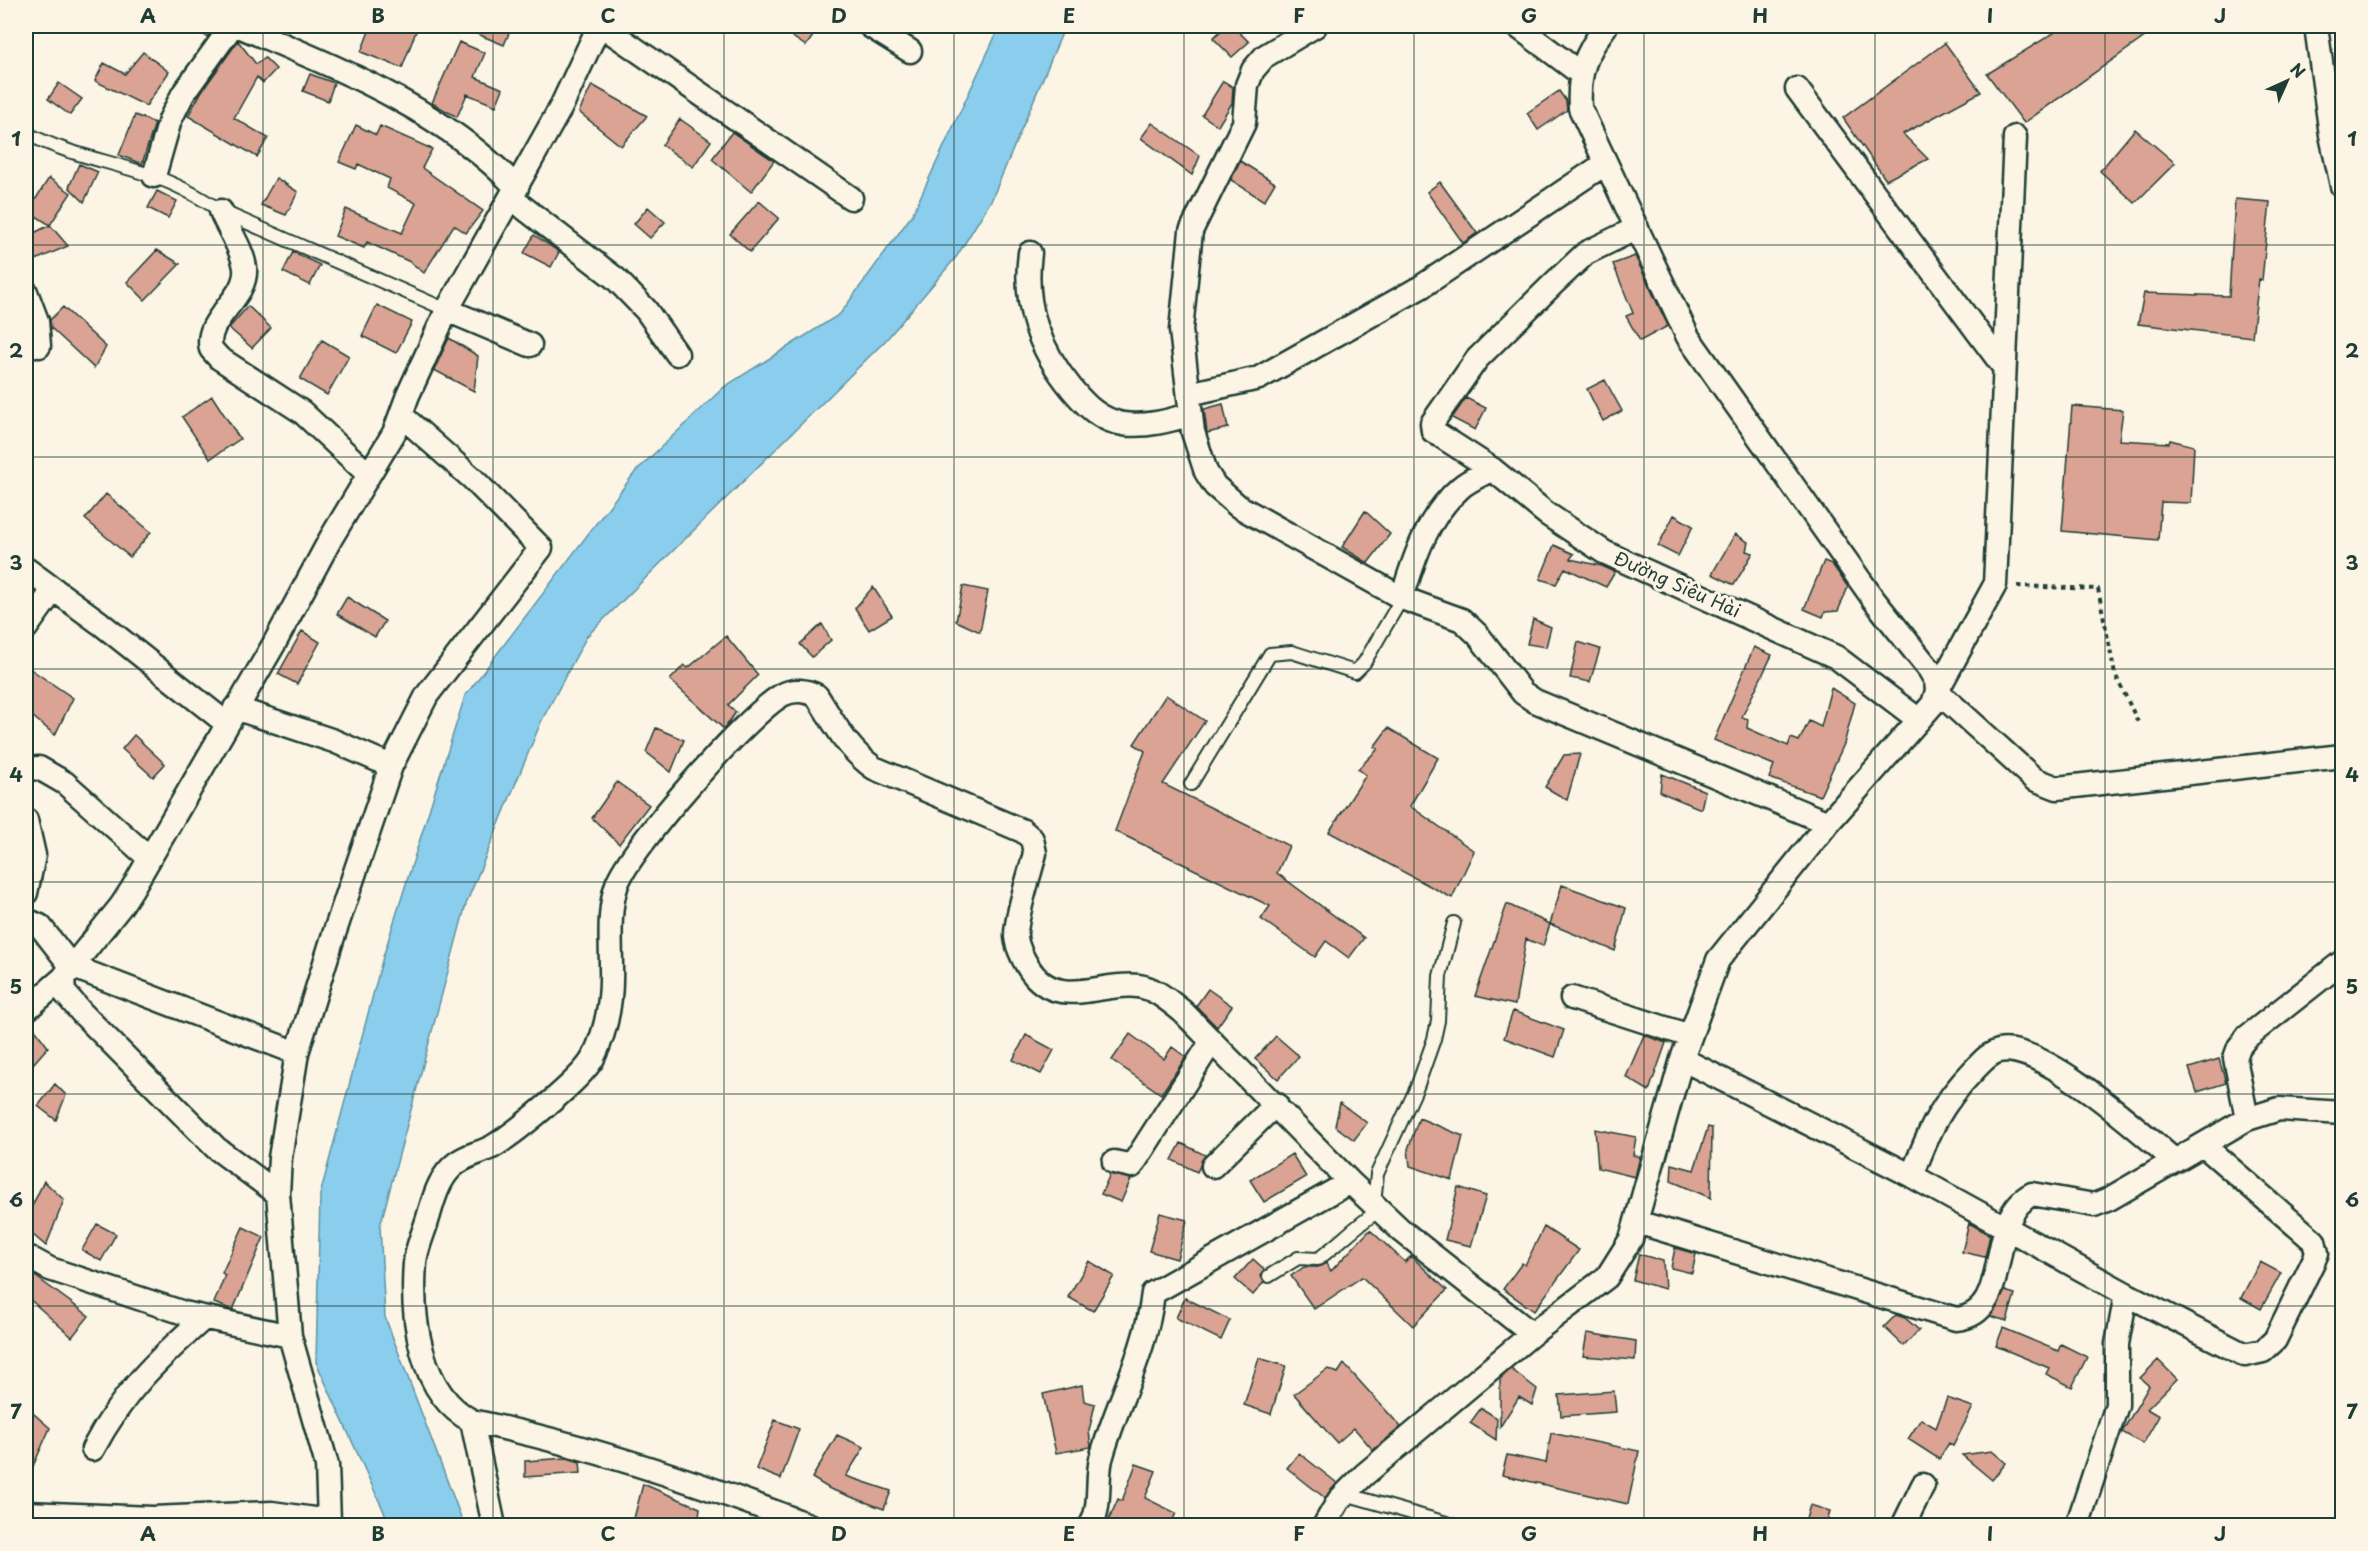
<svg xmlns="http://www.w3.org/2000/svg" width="2368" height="1551" font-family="'Playpen Sans',sans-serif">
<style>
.water{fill:#8bcdec;stroke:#6093a2;stroke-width:1.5}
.building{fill:#daa393;stroke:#1f3d34;stroke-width:1.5}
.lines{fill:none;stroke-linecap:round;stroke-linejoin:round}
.lane-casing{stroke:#1f3d34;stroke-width:16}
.street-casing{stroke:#1f3d34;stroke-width:27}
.path{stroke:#1f3d34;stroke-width:4;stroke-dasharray:4.5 4.5;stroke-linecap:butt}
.lane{stroke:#fcf5e5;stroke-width:12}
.street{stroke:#fcf5e5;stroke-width:22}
.grid{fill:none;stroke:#1f3d34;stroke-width:1.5;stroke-opacity:0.55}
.labels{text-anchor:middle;stroke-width:6;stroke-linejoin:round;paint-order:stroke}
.street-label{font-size:18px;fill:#1f3d34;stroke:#fcf5e5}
.neatline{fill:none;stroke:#1f3d34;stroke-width:2}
.grid-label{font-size:20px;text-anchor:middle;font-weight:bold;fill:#1f3d34}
</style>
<rect width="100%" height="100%" fill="#fcf5e5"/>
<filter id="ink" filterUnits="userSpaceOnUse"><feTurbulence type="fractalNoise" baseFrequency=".0167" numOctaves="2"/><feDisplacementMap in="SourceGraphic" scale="12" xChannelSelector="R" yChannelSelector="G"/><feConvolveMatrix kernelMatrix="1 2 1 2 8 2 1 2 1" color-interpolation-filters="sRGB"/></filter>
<g filter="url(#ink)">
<path class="water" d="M1000,26H1065L992,199L957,256L886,340L587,636L541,722L466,904L380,1226L385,1317L464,1525H390L316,1362L320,1195L383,957L465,696L636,471L724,387L840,314L912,215Z"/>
<path class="building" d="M192,26H216L207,37Z
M371,26H418L402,68L361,52Z
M458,26H512L504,45Z
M776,26H820L806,46Z
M1226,26H1233L1249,42L1232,57L1213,38Z
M2065,26H2160L2024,123L1987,74Z
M238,41L256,64L265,58L276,69L263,83L257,77L234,118L268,138L257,157L188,116L202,91Z
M459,42L485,53L475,77L503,89L496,106L467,94L457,117L432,103Z
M1945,43L1981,92L1903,134L1928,159L1886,180L1843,118Z
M143,52L169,72L146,106L95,81L104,63L125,74Z
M310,74L334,83L328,101L303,91Z
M1223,81L1233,87L1232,103L1218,126L1202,115Z
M59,83L82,99L70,115L48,99Z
M592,85L647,116L621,146L579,112Z
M1559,91L1566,101L1567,110L1538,130L1527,113Z
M135,115L155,123L142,164L119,155Z
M680,119L711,141L693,167L662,145Z
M1152,123L1200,156L1192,175L1141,138Z
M356,125L376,135L380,126L432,149L422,168L483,211L466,233L454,225L424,273L410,262L367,242L364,248L335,236L346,209L402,233L416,203L387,188L390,179L358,164L356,169L339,162Z
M2135,129L2175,163L2135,203L2100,171Z
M732,132L774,161L751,192L712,159Z
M1240,161L1275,183L1264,201L1231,180Z
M79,164L98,172L84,202L69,187Z
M49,178L71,193L50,225L28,211Z
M276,178L298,192L286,215L261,205Z
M1440,182L1477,233L1463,243L1427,192Z
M157,191L177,201L168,218L148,208Z
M2235,199L2270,202L2262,280L2259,279L2252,337L2138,324L2144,293L2229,296Z
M759,201L779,218L750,252L730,234Z
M648,207L665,222L650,238L634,224Z
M50,225L68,246L26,264V237Z
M534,235L559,252L551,267L524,253Z
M157,250L180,264L145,300L127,282Z
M293,252L320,265L310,285L283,272Z
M1635,256L1668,326L1640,341L1626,316L1633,313L1613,264Z
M377,305L412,322L396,353L362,336Z
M248,306L271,328L252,348L229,328Z
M63,307L106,347L94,368L51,328L50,320Z
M449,338L478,356L474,391L434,370Z
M322,340L349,356L327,395L300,379Z
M1605,380L1622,411L1603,421L1587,389Z
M212,396L240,439L210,459L182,417Z
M1466,398L1486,408L1475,430L1452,418Z
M1223,404L1228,428L1207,433L1204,409Z
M2072,406L2123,410L2119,440L2169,443L2170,440L2194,446L2191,503L2161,502L2158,540L2062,531Z
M106,494L151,532L130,557L85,519Z
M1365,511L1390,534L1368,563L1342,547Z
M1674,515L1693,526L1678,556L1658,546Z
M1735,534L1748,542L1746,551L1753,553L1734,585L1712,574Z
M1554,545L1574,554L1570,559L1602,566L1615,572L1606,587L1565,568L1556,584L1540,579Z
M1824,561L1832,564L1848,587L1838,611L1825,612L1823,617L1804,609Z
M963,586L988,591L980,632L956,621Z
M873,587L892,616L869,630L855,608Z
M347,597L385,621L375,637L337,614Z
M1533,619L1551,627L1546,647L1527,644Z
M822,624L831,640L812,657L800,644Z
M302,631L320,642L297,684L278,674Z
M726,636L758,675L728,705L736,712L724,729L670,680L684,665L688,668Z
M1578,642L1600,649L1590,682L1570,678Z
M1754,647L1772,655L1742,717L1748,719L1747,728L1788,746L1791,738L1799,741L1809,721L1821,727L1831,688L1855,703L1844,744L1820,796L1769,778L1774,765L1714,740Z
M26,666L73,698L55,735L26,711Z
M1166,695L1205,721L1163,784L1289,846L1277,873L1364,938L1349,958L1326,941L1315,957L1261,919L1270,906L1115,831L1145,751L1134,744Z
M656,728L684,740L671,772L646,752Z
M1388,728L1438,758L1410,806L1474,851L1452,898L1329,832L1366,775L1358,769L1378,749L1374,747Z
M134,735L165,764L153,777L122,749Z
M1580,754L1567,800L1545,787L1564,755Z
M1662,774L1705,791L1701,809L1660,792Z
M617,782L649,805L619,844L592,818Z
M1562,885L1626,908L1615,951L1550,924Z
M1507,904L1550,924L1543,946L1526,939L1515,1005L1475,996Z
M1208,989L1232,1006L1217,1027L1196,1006Z
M1513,1011L1564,1030L1555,1057L1504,1038Z
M26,1023H30L48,1047L26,1072Z
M1130,1034L1164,1059L1172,1047L1186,1057L1161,1094L1112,1060Z
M1026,1035L1054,1050L1041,1074L1013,1060Z
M1644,1035L1666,1043L1649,1091L1626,1077Z
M1276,1036L1299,1056L1278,1079L1255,1059Z
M2219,1059L2226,1083L2197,1092L2189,1068Z
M55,1084L66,1095L56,1120L38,1106Z
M1340,1103L1367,1123L1354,1140L1335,1126Z
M1419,1118L1463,1136L1452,1180L1410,1166L1408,1149Z
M1708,1127L1712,1128L1711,1198L1671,1181L1672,1164L1694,1170Z
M1595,1129L1636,1137L1633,1155L1640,1157L1635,1177L1598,1168Z
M1181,1143L1205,1155L1197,1172L1172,1160Z
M1292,1154L1306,1177L1264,1202L1250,1180Z
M1110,1174L1131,1179L1121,1202L1101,1194Z
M44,1181L64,1200L46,1246L26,1229V1219Z
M1458,1187L1486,1196L1471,1246L1445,1240Z
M1160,1213L1187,1220L1177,1259L1149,1251Z
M1969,1223L1990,1235L1985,1257L1962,1252Z
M97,1224L116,1234L101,1261L82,1250Z
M243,1227L264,1237L233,1310L214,1303L225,1275L222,1273Z
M1544,1227L1579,1250L1534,1311L1503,1289L1522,1263L1525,1265Z
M1370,1230L1405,1262L1411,1256L1447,1290L1413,1326L1362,1277L1314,1309L1291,1276L1304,1267H1318L1326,1263L1331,1271Z
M1675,1248L1696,1254L1692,1273L1671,1268Z
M1639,1254L1663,1261L1665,1289L1633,1280Z
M1253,1259L1264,1269L1261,1276L1264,1282L1253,1295L1235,1279Z
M1089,1261L1114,1276L1093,1311L1068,1297Z
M2260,1262L2281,1273L2261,1309L2241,1298Z
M35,1276L89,1316L72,1337L26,1296V1287Z
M2005,1291L2015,1294L2007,1321L1990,1316Z
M1185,1298L1230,1320L1221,1340L1176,1318Z
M1896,1315L1905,1318L1919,1330L1904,1346L1884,1327Z
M2003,1328L2058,1351L2061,1344L2087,1357L2072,1387L2046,1374L2049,1368L1996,1346Z
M1587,1333L1636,1341L1635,1360L1583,1356Z
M1259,1358L1286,1366L1271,1414L1244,1405Z
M2158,1360L2177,1379L2147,1409L2159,1416L2143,1444L2122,1432L2149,1386L2140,1378Z
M1344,1364L1401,1427L1373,1450L1354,1428L1337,1443L1294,1394L1328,1369L1338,1373Z
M1511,1369L1537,1389L1532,1405L1519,1397L1500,1427V1379Z
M1082,1385L1084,1401L1095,1404L1089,1431L1091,1447L1056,1453L1043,1394Z
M1614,1391L1616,1412L1561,1416L1559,1395Z
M1947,1398L1973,1407L1953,1446L1949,1443L1939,1459L1908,1439L1921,1419L1936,1428Z
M26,1407L50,1428L26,1482Z
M1481,1408L1497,1418L1496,1440L1470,1423Z
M775,1420L799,1429L781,1479L756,1469Z
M1551,1433L1639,1451L1628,1504L1502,1475L1507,1455L1546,1463Z
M837,1435L864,1447L846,1476L891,1491L884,1509L830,1489L812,1478Z
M1992,1451L2006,1463L1992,1480L1962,1455Z
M1299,1453L1337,1483L1325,1498L1287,1468Z
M567,1458L580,1462L581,1473L525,1477V1461Z
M1136,1464L1156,1471L1145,1498L1176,1513L1170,1526H1106L1118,1499L1122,1501Z
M643,1484L700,1508L698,1526H632Z
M1810,1505L1830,1511L1826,1526H1804Z"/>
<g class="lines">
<g class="lane-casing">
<path id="lane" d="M26,133C65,154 110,161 152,176C177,184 200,197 221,211L447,310
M1191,784L1270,654L1292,652L1355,672L1364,663L1402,598
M1374,1204L1377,1174L1417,1087L1434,1039L1438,1021L1440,976L1454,923
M1269,1276L1298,1258L1318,1259C1340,1243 1357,1224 1380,1210
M1345,1494L1457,1526"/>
</g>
<g class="street-casing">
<path id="street" d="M239,26C339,69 440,107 517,188
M602,26L851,198
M870,26L910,51
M1315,26L1265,56L1253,70L1247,85L1244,123L1191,231L1181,330L1193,432L1206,472L1215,486L1238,506L1402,598L1462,620L1478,635L1523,693L1535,701L1828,823
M1517,26L1581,74
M1606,26C1585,54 1578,72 1580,108L1688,337L1874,600L1929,669L1936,681L1937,691L2034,779L2057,788L2342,756
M2316,26L2331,135L2342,186
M1797,89L2003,366
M154,176L170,120L183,94L232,26
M511,198L616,279L646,310L677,354
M221,211C228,229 243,250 245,268C248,299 203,319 211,349L219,358L302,412L368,474
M1637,228L1586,253L1554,283L1477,359L1432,423L1433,431L1492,469L1547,514L1604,552L1836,657L1919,720
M1030,253C1023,306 1039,349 1072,389C1086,406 1100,420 1123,424C1146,427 1169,421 1191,414
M26,292L37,321L39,346
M447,310L530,345
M1189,394L1259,378L1421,287L1606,163
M26,569L100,623L226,723
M1402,598C1414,558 1427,517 1460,488C1469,480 1482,475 1492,469
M26,628L54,589
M235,708L334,741L391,766
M26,769L39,768L65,783L149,858
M26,820L34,855L26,893
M26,920L40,926L71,966L297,1053
M63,978L64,992L82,1013L216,1148L278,1194
M1572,998L1690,1036
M26,1010L63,978L121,906L132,889L274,644L331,538L394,433L408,395L447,310L561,107L599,26
M1682,1059L1912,1176L2126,1294L2245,1355L2263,1351L2275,1340L2314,1260L2317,1253L2314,1241L2203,1145
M2247,1119L2235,1058L2239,1047L2247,1037L2342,962
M1114,1162L1132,1166L1212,1041
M1213,1166L1276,1104
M1912,1176C1929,1131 1940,1105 1974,1070C1982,1062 1988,1054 1999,1051C2041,1041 2143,1134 2175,1161
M1637,1222L1956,1319C2015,1314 1983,1219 2032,1194L2094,1205L2109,1199L2247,1119L2279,1109L2342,1113
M26,1256L50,1269L184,1313L290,1336
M472,1421L494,1526
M93,1449C123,1392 157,1360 204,1318
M26,1513L153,1518L272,1513L329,1521L327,1526
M329,1521L327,1465L290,1336L278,1194L280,1158L297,1053L332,940L391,766L427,695L541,548L473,479L402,416
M811,1526C701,1483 587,1445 472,1421C419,1394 411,1316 415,1263C416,1248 424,1232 428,1218C433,1201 438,1181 451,1168C462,1156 478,1154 492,1147C514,1134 582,1079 593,1058C607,1030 612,999 611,968C611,941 608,910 617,884C630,848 748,714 782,695C793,689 807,690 817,696C834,723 847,749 874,768L1023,831L1032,839L1035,853C1029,878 1018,907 1016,933C1015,943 1023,959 1028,967C1056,1012 1100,981 1138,986C1155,988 1169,1001 1182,1011L1350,1182L1402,1231L1532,1334
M1090,1526C1102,1509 1096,1480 1101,1459C1117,1401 1146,1354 1153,1293L1350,1182
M1324,1526L1339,1500L1364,1475L1532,1334L1607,1277L1631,1239L1682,1059L1718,960L1828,823L1933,704L1937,691L1995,585L2015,137
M1903,1526L1923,1485
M2077,1526L2117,1405V1344L2126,1294"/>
</g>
<path class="path" d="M2017,586L2098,589L2115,674L2138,722"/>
<use href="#lane" class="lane"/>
<use href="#street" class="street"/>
</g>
</g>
<path class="grid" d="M263,26V1526M493,26V1526M724,26V1526M954,26V1526M1184,26V1526M1414,26V1526M1644,26V1526M1875,26V1526M2105,26V1526M26,245H2342M26,457H2342M26,669H2342M26,882H2342M26,1094H2342M26,1306H2342"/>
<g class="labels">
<g class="street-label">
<text transform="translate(1677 585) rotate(24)" y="6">Đường Siêu Hài</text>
</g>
</g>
<rect width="2368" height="1551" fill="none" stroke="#fcf5e5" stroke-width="66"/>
<g transform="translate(2287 81) rotate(45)" stroke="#fcf5e5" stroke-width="4.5" paint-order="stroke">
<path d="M0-4.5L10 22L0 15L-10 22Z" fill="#1f3d34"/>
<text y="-9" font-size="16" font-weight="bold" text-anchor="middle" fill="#1f3d34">N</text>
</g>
<rect x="33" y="33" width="2302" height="1485" class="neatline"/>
<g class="grid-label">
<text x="148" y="23">A</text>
<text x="378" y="23">B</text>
<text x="608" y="23">C</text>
<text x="839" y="23">D</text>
<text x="1069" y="23">E</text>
<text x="1299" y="23">F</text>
<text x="1529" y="23">G</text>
<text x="1760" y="23">H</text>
<text x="1990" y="23">I</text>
<text x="2220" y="23">J</text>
<text x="16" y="146">1</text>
<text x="2352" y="146">1</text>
<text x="16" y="358">2</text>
<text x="2352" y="358">2</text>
<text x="16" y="570">3</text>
<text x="2352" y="570">3</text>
<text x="16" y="782">4</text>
<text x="2352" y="782">4</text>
<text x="16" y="994">5</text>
<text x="2352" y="994">5</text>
<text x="16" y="1207">6</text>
<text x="2352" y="1207">6</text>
<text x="16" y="1419">7</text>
<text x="2352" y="1419">7</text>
<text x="148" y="1541">A</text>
<text x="378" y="1541">B</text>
<text x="608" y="1541">C</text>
<text x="839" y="1541">D</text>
<text x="1069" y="1541">E</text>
<text x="1299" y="1541">F</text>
<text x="1529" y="1541">G</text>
<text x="1760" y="1541">H</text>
<text x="1990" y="1541">I</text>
<text x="2220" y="1541">J</text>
</g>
</svg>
